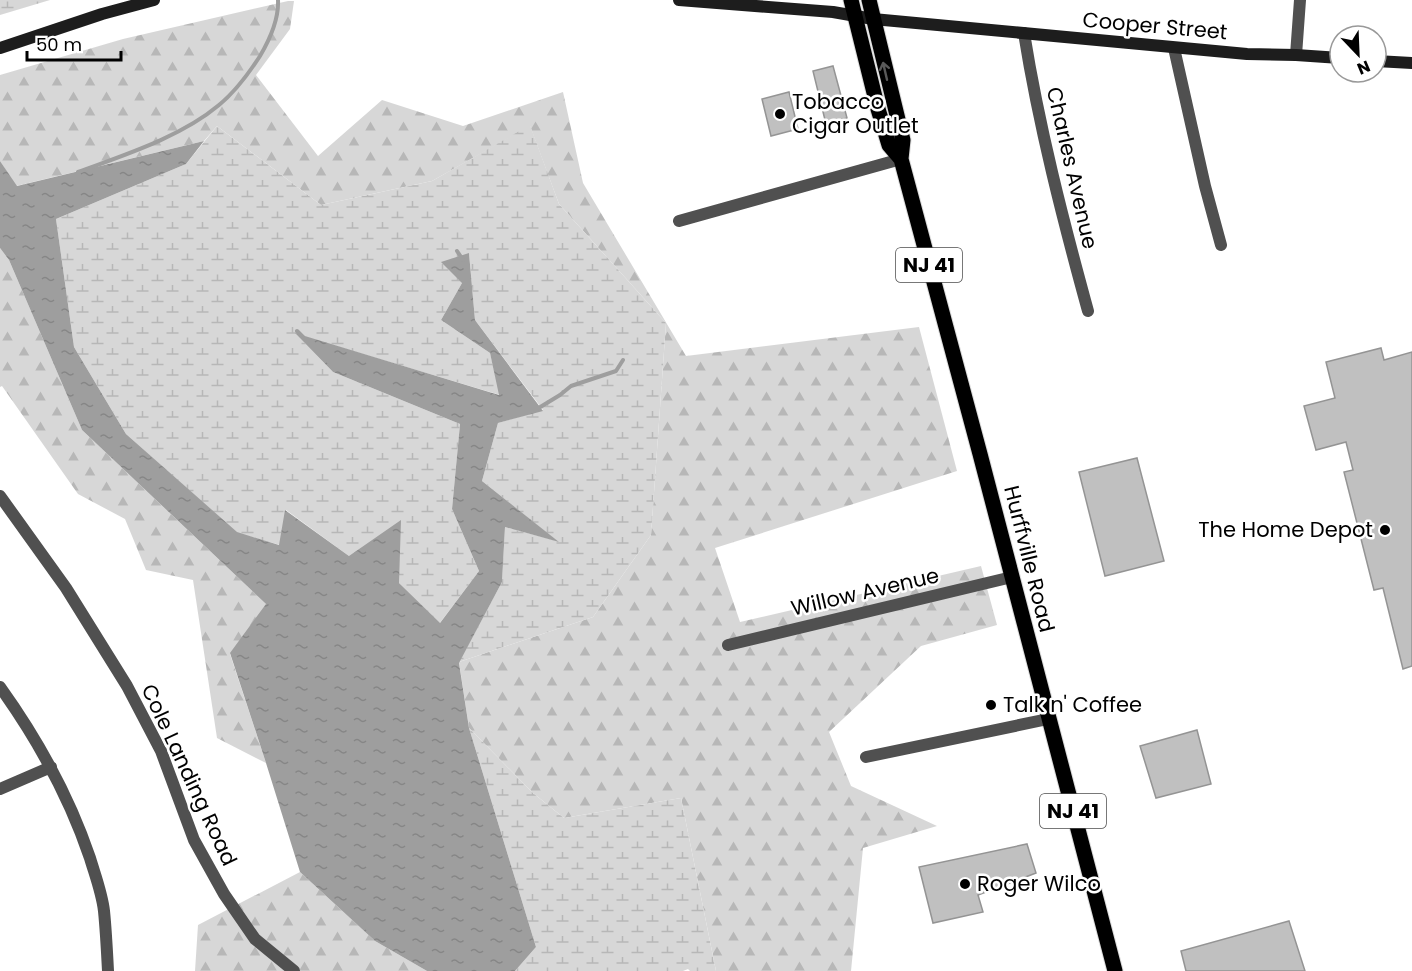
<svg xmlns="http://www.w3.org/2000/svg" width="1412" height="971" font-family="Poppins,sans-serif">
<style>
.forest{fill:url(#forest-firs)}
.wetland{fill:url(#wetland-marsh)}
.water{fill:url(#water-ripples)}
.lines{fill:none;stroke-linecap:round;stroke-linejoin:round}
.stream{stroke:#9e9e9e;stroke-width:4}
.building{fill:#c0c0c0;stroke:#949494;stroke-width:1.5}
.primary-casing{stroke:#dbdbdb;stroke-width:17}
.minor{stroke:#505050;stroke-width:12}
.secondary{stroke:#1d1d1d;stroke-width:12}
.primary{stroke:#000;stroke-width:15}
.oneway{stroke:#595959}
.poi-dot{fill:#000;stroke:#fff;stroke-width:2}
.labels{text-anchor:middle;stroke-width:5;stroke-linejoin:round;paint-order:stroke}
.shield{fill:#fff;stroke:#4c4c4c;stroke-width:1.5}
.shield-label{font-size:20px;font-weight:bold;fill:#000}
.street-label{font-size:21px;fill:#000;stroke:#fff}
.poi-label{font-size:21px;fill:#000;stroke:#fff;text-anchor:start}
</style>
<defs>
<pattern id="forest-firs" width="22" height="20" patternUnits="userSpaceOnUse" patternTransform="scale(1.5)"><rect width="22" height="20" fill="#d7d7d7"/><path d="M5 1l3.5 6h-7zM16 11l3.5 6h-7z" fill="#b7b7b7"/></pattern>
<pattern id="wetland-marsh" width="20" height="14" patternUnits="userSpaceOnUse" patternTransform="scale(1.5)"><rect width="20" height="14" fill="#d7d7d7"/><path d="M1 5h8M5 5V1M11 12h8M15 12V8" fill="none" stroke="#b7b7b7"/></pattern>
<pattern id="water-ripples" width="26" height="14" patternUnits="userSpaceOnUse" patternTransform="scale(1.5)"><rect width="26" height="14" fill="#9e9e9e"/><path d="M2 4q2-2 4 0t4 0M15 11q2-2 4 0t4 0" fill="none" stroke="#868686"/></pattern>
</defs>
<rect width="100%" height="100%" fill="#fff"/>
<path class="forest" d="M288,1H294L290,29L256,75L318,156L382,100L463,126L563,92L583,183L686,356L919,327L957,471L715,548L740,622L981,566L997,625L921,646L829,732L851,786L937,826L863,848L851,971H716L681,798L564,818L533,793L469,728L459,662L593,617L651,535L666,323L559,204L530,126L432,181L321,205L217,126L204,141L16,186L0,161V75L123,39Z
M0,248L9,260L82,430L267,605L230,654L266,763L217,738L193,580L146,570L125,519L78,494L2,386L0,387Z
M300,872L375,941L427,971H195L198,925Z"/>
<path class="wetland" d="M0,0H50L0,15Z
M530,125L559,204L666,323L651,535L593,617L459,662L502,582L505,527L557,541L482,481L498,423L543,410L475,320L469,253L462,283L441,320L490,353L500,395L296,334L333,372L460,424L452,509L479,571L439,624L399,583L349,556L286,510L280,545L237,533L126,434L74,347L56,219L186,164L217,126L321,205L432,181Z
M469,728L533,793L564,818L681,798L716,971H690L688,969L683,971H515L536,947Z"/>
<path class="water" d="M204,141L186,164L56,219L74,347L126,434L237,532L279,545L285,510L349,556L401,520L399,583L440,623L479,571L452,509L460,424L333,372L295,333L499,395L490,353L441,320L462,283L441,262L469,253L475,320L543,411L498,423L482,481L559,542L505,527L502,582L459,663L469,728L536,947L515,971H427L375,941L300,872L266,763L230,653L266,604L82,430L9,260L0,248V161L17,186Z"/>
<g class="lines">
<path class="stream" d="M78,172C124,155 181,137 219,105C235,92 249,73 260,56C270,39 279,20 278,0
M457,251L463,260
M297,331L303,337
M537,409L560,395L571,386L616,371L623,360"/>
</g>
<path class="building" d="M833,66L847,118L826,124L813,71Z
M789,92L798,129L771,136L762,99Z
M1381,348L1384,360L1412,352V666L1403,669L1383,588L1374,590L1344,472L1353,470L1346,442L1316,450L1304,406L1335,398L1326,362Z
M1137,458L1164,561L1105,576L1079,472Z
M1197,730L1211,784L1156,798L1140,746Z
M1027,844L1036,873L978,895L983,912L933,923L919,867Z
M1289,921L1305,971H1186L1181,951Z"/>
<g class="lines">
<g class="primary-casing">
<path id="primary" d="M851,0L878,109L889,145L901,159
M869,0L903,140L901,159L980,454L1115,971"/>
</g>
<path class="minor" d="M1024,33C1039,127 1063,220 1088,311
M1174,48L1205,186L1221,245
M1296,55L1300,0
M679,221L901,159
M0,496L66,588L127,686L161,751L194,840L224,894L255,939L294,971
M728,645L1012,577
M0,687C38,740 69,796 90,858C95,875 102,893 104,911C106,931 107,951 108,971
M866,757L1048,719
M0,789L51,767"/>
<path class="secondary" d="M679,0L833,12L873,19L1247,54L1296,55L1340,58
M0,48L102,14L154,0
M1376,61L1412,63"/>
<use href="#primary" class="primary"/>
</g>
<defs><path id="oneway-shaft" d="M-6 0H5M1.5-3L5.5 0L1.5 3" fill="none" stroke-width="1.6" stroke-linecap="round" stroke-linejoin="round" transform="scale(1.5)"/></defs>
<use class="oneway" href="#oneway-shaft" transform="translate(885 71) rotate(-103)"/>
<g class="poi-dot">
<circle cx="780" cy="114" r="6"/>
<circle cx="1385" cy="530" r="6"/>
<circle cx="991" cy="705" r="6"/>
<circle cx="965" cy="884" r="6"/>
</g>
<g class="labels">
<g class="shield">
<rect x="896" y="248" width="66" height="34" rx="4.5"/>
<rect x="1040" y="794" width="66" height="34" rx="4.5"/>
</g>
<g class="shield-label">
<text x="929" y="272">NJ 41</text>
<text x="1073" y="818">NJ 41</text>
</g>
<g class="street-label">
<text transform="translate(1155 26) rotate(5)" y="7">Cooper Street</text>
<text transform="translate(1072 168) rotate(77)" y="7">Charles Avenue</text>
<text transform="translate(1029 559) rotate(76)" y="7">Hurffville Road</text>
<text transform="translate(865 592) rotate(-13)" y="7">Willow Avenue</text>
<text transform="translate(189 775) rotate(65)" y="7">Cole Landing Road</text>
</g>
<g class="poi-label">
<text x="792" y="109">Tobacco<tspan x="792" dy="24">Cigar Outlet</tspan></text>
<text x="1373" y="537" text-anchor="end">The Home Depot</text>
<text x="1003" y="712">Talk n' Coffee</text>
<text x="977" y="891">Roger Wilco</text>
</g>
</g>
<g transform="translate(1358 54) rotate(157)"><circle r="28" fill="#ffffff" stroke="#999999" stroke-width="1.5"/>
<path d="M0-4.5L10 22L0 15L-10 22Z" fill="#000000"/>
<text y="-9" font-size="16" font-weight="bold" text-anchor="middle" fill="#000000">N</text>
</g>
<path d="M27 51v9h94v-9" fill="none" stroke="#000000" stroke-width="3"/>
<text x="36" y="51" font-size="18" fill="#000000" stroke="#ffffff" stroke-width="4.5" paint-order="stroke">50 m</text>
</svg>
